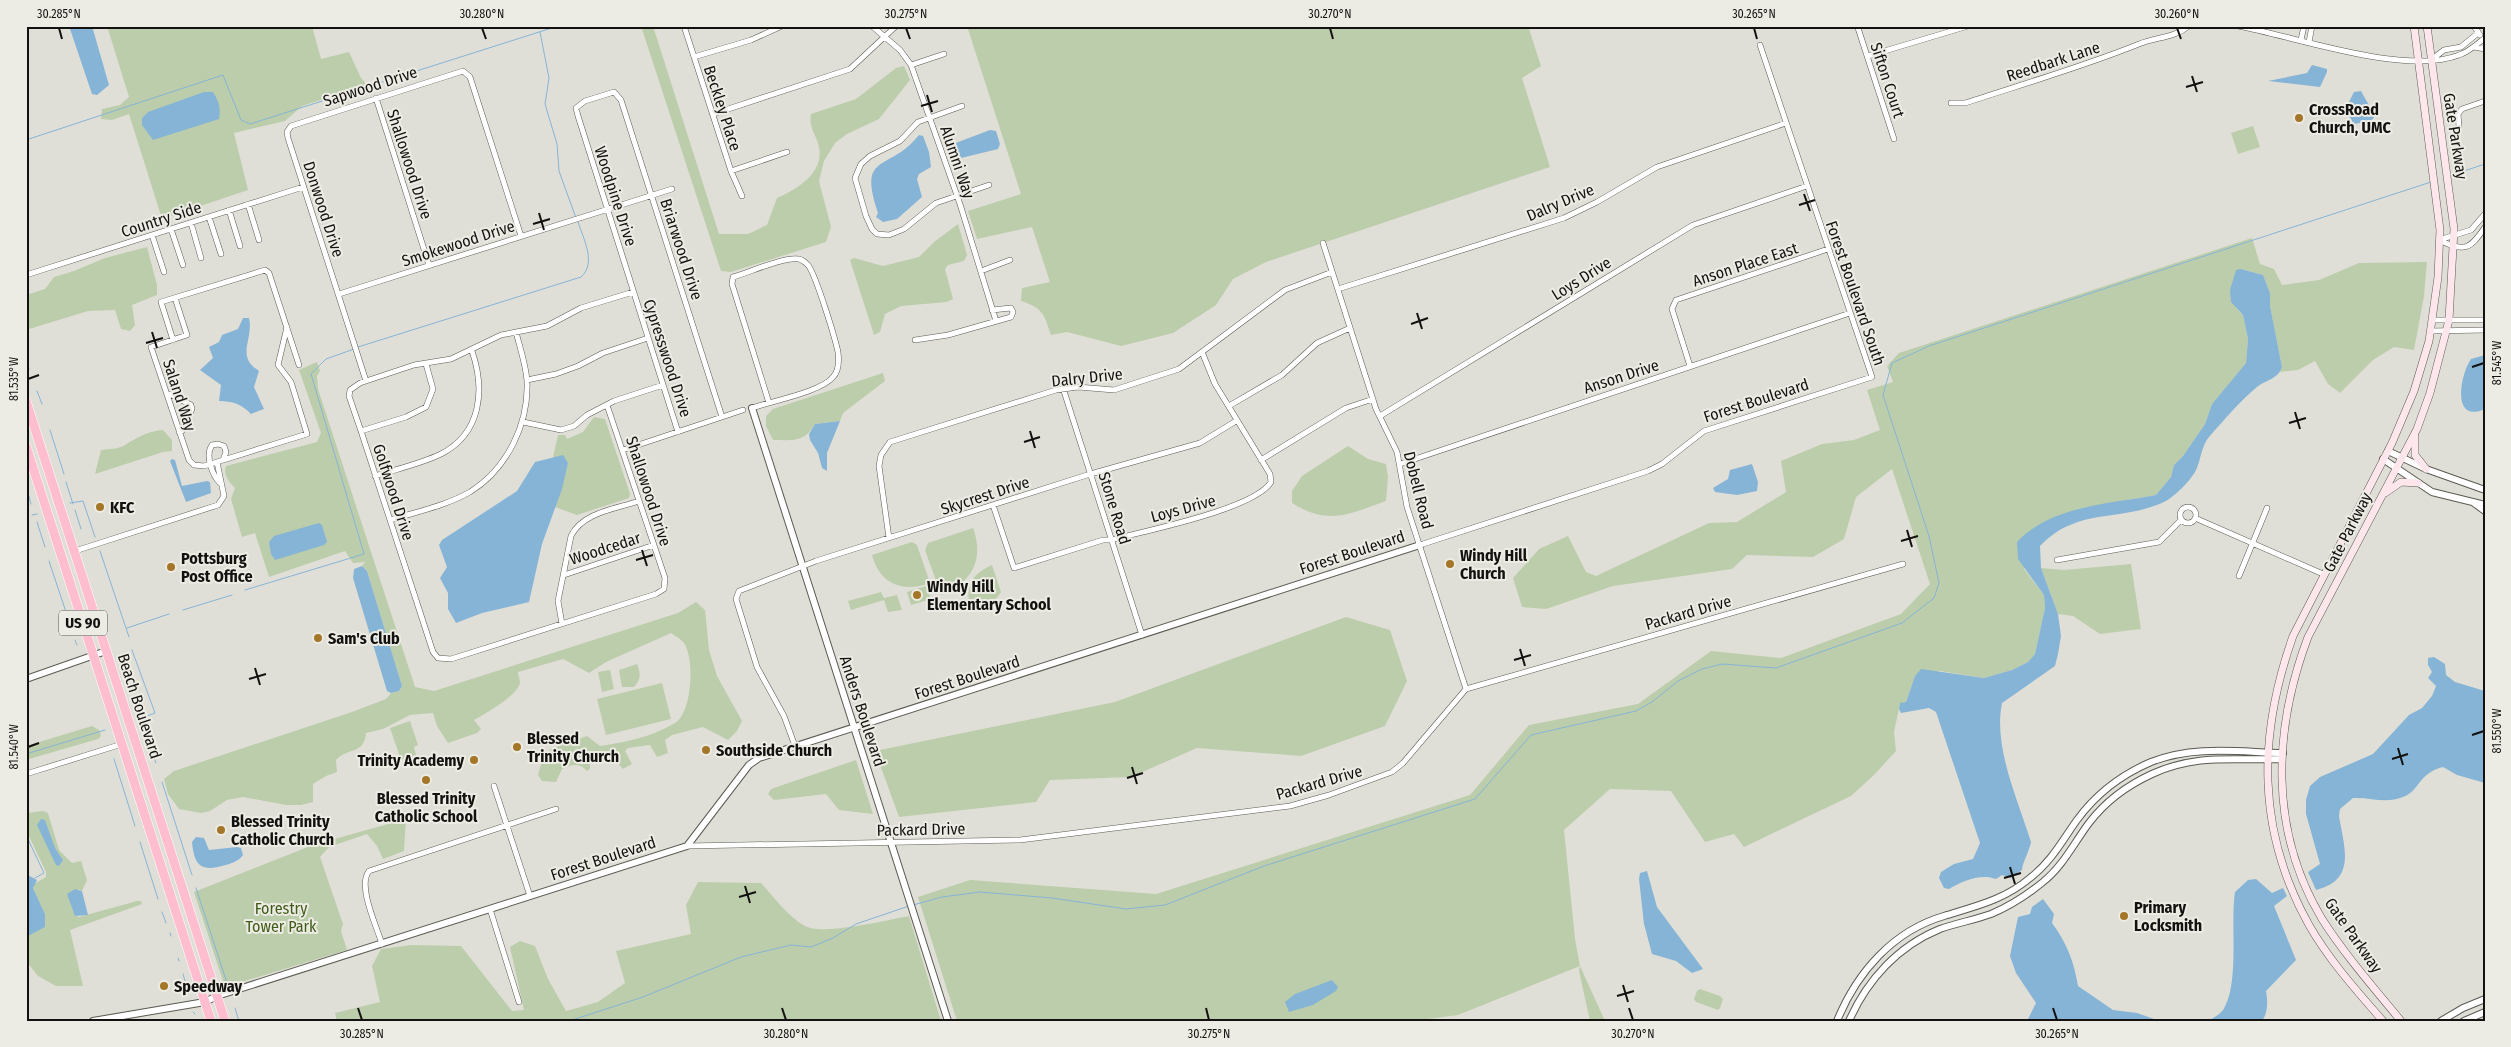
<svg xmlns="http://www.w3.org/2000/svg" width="2511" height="1047" font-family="'Fira Sans Condensed',sans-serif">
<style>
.green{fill:#bccdab}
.water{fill:#86b4d6}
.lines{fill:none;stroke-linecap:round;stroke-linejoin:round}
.stream{stroke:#86b4d6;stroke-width:1}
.minor-casing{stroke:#5b5a53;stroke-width:6}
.tertiary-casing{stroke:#5b5a53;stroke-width:8}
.secondary-casing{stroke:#5b5a53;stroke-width:8}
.trunk-casing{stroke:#fff;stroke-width:10}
.minor{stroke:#fff;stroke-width:5}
.tertiary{stroke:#fff;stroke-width:6}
.secondary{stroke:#fee6ed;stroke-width:7}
.trunk{stroke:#febed0;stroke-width:9}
.ticks{fill:none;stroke:#131210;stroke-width:2}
.poi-dot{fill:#a37628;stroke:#edece4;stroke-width:2}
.labels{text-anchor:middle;stroke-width:4;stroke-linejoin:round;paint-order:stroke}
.shield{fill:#edece4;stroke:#545350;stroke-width:1}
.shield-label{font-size:15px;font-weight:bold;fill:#131210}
.street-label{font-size:16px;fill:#131210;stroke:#edece4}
.poi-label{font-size:16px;font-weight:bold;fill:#131210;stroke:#edece4;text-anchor:start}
.park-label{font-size:16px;fill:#405c19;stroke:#edece4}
.neatline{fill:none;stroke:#131210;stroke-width:2}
.ticks-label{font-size:12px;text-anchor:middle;fill:#131210}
</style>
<rect width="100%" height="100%" fill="#e0dfd7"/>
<path class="green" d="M107,26H312L321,59L349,52L361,78L367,85L302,106L285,121L234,133L248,190L162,219L129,114L112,120L101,119L102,109L120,105L129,97Z
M641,26H653L719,234H748L767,225L777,198C797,189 824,173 819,148C817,135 808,128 811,114L856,99L896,68L904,66L910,80L879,119L847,134L835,143L824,161L819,181L831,227L826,242L731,272L721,271Z
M967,26H1528L1541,66L1522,78L1550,167L1266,262L1233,279L1216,305L1173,333L1121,346L1067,332L1051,335C1044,314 1043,308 1021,301L1022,288L1050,282L1032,227L977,239L968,211L1021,194Z
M2253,126L2260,147L2238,154L2231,133Z
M958,224L967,255L964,261L948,265L945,269L953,299L947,302L901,306L885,314L880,332L874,335L850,260L854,258L883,266L919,257L934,242Z
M2252,238L2260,264L2274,269L2282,285L2319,280L2359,263L2427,262L2424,296L2414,350L2394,347L2373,360L2340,393L2328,384L2315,361L2298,370L2280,372L2282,367L2270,306V293L2263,275L2241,269L2236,308L2243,315L2248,339L2246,363L2212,404L2205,424L2183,456L2174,465L2171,477L2156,495L2078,509L2056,517L2024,569L2044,595L2045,608L2035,654L2028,662L2012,670L1984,678L1940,671L1915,676L1906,702L1900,704L1894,732L1896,751L1874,775L1851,796L1744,847L1734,834L1705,842L1671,791L1610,789L1564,830L1575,939L1580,966L1605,1021H1590L1579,971L1580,966L1458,1015L1413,1021H957L918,897L970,880L1156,894L1470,795L1529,725L1638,704L1711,651L1781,658L1901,614L1930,584L1892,469L1856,497L1844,539L1813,557L1747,555L1732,569L1613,586L1546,609L1522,607L1513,578L1539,549L1568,536L1586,572L1596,576L1709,523L1737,522L1786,492L1781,461L1822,444L1854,440L1880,430L1867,390L1893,382L1887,366L1899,353Z
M147,247L157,285V295L132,305L135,325L130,331L121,329L115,310L88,311L26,330V295L45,289L54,277L74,271L105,258Z
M317,362L320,371L317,376L318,389L415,687L434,691L678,613L696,602L705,610L709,650L717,676L742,721L737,731L728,740L703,727L672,735L665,740L668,753L657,757L650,745L628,748L625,751L632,764L623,769L611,755L600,754L590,759V769L587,771C578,762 572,765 562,769L556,782L542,781L538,775L543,757L551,749L587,736L600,746C625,742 652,737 675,723C692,713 695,659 684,643C681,639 675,636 671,633L606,662L589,673L563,659L518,672C518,675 520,679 520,683C517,696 485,714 474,720L481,729L477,733L448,743L437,726L433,713L410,715L383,729L366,733C364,755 348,747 336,760L337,772L326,776L313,784V802L301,805H286L243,797L227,800L210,811L201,813L179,809L168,794L164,779L174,771L352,712L386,699L391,693L399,691L402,686L367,571L362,566L365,562L353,563L345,551L269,577L255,533L242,537L231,499L235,488C229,482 223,474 226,466L317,442L321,433L299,370Z
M883,373L885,381L843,413L840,421L815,424C804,443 793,440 773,440L766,426V416L773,409Z
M594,417L605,419L630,494L629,498L577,515L555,507L568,463L553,457L558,435H565L567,439L583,432Z
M163,430L172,440V451L163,452L95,474L101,450C108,449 120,449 125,445C138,437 148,431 163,430Z
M1348,446L1368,459L1386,464L1388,477L1386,501C1349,514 1329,526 1292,503V491L1302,476Z
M973,528C985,560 971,583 941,595L925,550L928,543Z
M912,542L917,545L930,583C902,593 880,584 872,555Z
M2131,564L2141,629L2100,634L2073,616L2058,614L2041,568L2064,570Z
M992,565L1001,592L997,598L970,607C965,585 972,574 992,565Z
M926,586L931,599L911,605L907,592Z
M881,592L884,598L897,595L902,610L888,612L884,600L851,610L848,601Z
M1346,617L1390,630L1407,681L1385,726L1301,756L1197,748L1131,777L1050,780L1036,802L899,817L875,751L1115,702Z
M637,664C641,674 641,679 634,687H622L619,670Z
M610,670L614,689L602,692L598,672Z
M662,683L671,719L606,735L597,699Z
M410,721L418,745L414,747L416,755L401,760L390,728Z
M92,726L99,730L101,736L98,739L26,760V746Z
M856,760L873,814L839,810L826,794L774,800L768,794L771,789Z
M43,811L48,813L59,850L72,863L81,861L87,880L82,891L78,889L76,916L79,917L137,901H141L142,904L70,930L83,986H56L38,976L26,961V937L45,914L33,888L34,884L46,877V872L26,830V813Z
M406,819L404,851L383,859L377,846L367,834L329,847L320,857L343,924L341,931L347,950L225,987L194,892L313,845Z
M698,882L761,883C774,897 788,917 805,926C823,936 887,920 909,916L941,1021H337L335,1013L380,1002L372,966L381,949L411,945L461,946L512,1011L524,1010L510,947L520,941L535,946L548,979L566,1011L598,1002L625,983L616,951L691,934L686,905Z
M1700,989L1720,996L1723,999L1720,1008L1718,1010L1696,1002L1694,999L1697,991Z"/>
<path class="water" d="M69,26H92L109,85L97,95L92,94Z
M2312,65L2327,69V72L2320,87L2268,81L2307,73Z
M2361,91L2375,116L2371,121L2354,124L2345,110L2354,92Z
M204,92H213C219,101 221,109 219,119L153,140L142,125V118L148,112Z
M990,130L996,131L1000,144L998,149L957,159L953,144Z
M919,135L923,136L929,152L931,167L919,174L917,179L922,197L897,219L883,222L876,217L878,213C857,151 889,173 919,135Z
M2241,269L2263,275L2270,293V306L2282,367C2278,379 2266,380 2257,387C2239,402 2224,420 2209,437C2201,446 2201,461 2195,472C2189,482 2176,495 2166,501C2121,523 2078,506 2040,546L2041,568L2058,614L2061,636L2058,654L2055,666L2002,703C1993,747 2018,800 2031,842C2029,852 2023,861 2022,870L2011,878L2002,875L1996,879C1981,873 1962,881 1949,889L1944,888L1939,878L1941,872L1954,864L1973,859L1980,843L1936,712L1929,708L1901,713L1899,709L1900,703L1906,702L1915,676L1921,669L1984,678L2012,670L2028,662L2035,654L2045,608L2044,595L2018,559L2017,542C2052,505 2110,504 2156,495L2171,477L2174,465L2183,456L2205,424L2212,404L2246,363L2248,339L2243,315L2231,302L2230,290L2236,270Z
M243,318H249C254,340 235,356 259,371L254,387L264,409L251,414C241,404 233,401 219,401L221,385L200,370L213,358L209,347L219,342L222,335L238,329Z
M2485,355V409C2451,424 2460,375 2471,359Z
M840,421L827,453V471L822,468L818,453L810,440L809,434L815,424Z
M563,455L568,463L562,489L542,544L529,602L482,613L456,623L448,609V593L440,578L447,567L439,545L442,540L517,491L535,462Z
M172,459L175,460L182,486L207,481L210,482L211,493L186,502L170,461Z
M1752,464L1758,482L1757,491L1737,495L1715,492L1713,488L1728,479L1730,470Z
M319,523L322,525L327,542L324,545L275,560L271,554L269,542L274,536Z
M362,566L367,571L402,686L399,691L391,693L387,691L353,578L354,569Z
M2434,657L2445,664L2446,675L2455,682L2485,691V783L2457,775L2443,767C2418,773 2420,791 2403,797C2385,804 2371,797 2353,798L2340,809L2339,816C2344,847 2357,880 2316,890L2308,872L2320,864L2306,814V800L2310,786L2320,777L2373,754L2409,715L2422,708L2432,696L2436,686L2428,678L2432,672L2428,665V658Z
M41,819L45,820L55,848L63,860L59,866L56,865L37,825Z
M196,837L204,838L209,850L237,847L241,848L243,855C238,862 229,864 222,866C200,872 194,864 192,842Z
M1647,871L1657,907L1703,969L1692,973L1676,961L1652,954L1644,924L1639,879L1640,873Z
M26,874L37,880L33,888L45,914V927L26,937Z
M2256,879L2272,893L2283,888L2287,896L2274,906L2296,960L2266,991C2268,1001 2268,1013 2262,1021H2207C2212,1019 2219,1015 2223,1010C2240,984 2230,923 2235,892L2248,880Z
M75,889L82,891L88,915L75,916L67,894Z
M2043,899L2054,914L2052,923C2067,943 2074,962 2078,986L2113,1010L2137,1013L2160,1021H2027L2036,1003L2016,973L2010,956L2018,917L2030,914L2032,907Z
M1332,980L1338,987L1336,991L1313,1005L1289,1012L1285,1002L1295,994Z"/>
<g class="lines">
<path class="stream" d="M540,32L549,78L545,104L557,144L559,171L576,218
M26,140L223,75L241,120L250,124L558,26
M2449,176L2485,164
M358,347L581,277C597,263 583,238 578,222
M28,365L29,369
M37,391L42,404
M50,430L64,474
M66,482L73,504
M28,493L31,504
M70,503L83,501L95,537
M75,510L81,529
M32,515L37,514
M37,522L45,547
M100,551L129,637
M49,561L70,624
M245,590L364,554L311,374L326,359L354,349
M183,610L232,595
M127,628L169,614
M75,640L77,645
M132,650L155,713L139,719
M135,701L138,708
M140,716L142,723
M143,727L156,763
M26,754L105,730
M114,759L135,826
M162,782L192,875
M26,835L44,873L35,878
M140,842L158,899
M196,888L227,983
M913,905L942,897L980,892L1052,898L1126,909L1165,905L1264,866L1475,799L1531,735L1636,711L1652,702L1678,681L1702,669L1722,664L1776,668L1902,623L1934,598L1939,583L1929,536L1883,395L1892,363L1929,346L2431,182
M162,912L166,923
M170,933L171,936
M178,958L179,961
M183,974L187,988
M235,1008L239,1021
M193,1012L195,1014
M569,1021L643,997L741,957L791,945L811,947L833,938L856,924L909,906"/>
<g class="minor-casing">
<path id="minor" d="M684,26L731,171L742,196
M872,26L900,50L911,65L960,204L996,321
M2238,26C2297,37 2405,76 2459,55C2469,52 2477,44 2485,38
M2474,26L2480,35
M1858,28L1894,139
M2301,40L2304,26
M2309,42L2312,26
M2474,47L2485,49
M1868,56L1968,26
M694,57L751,40L782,26
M2431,60L2444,50L2461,47L2478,33
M911,65L944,54
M376,98L429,265
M1951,103H1965C2023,84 2082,67 2139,44C2156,37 2174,38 2189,26
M962,106L918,122L900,141L870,156L861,164L855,178L866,216L872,229L877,234L889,235L904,229L936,203L989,185
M713,114L850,69L896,26
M2459,126L2458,114L2462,109L2485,101
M731,171L787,152
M248,204L259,240
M229,210L240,246
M2485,214L2471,230L2439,240C2464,252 2470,250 2485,227
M209,217L221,254
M191,223L201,258
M171,229L183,265
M152,235L164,272
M1323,243L1376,409L1397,452L1407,507L1466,689
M981,271L1010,260
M26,275L303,187
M1338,289L1564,218L1597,202L1657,167L1786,123
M339,294L672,189
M175,298L187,335L151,347L189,460L194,465L204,466L307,434L291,382L278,365L287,327
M2433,320H2485
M2431,331L2485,330
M173,340L161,302L265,270L269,273L299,365
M915,340L948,335L1011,317L1013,312L1011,308L992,310
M1690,366L1672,309L1676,300L1828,249
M527,380L556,374L578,366L603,353L648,338
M366,381L288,138L287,132L291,126L463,71L470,77L521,236
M1063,388L1142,635
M167,395L170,394L191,405L192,409L182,431L179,432
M607,405L665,578L664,589L656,594L451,659L438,658L433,652L361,431L349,396L350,390L360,383L414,365L451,359L501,335L547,326L581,308L633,292
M1229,406L1282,375L1317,343L1350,328
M752,408C772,401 821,392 833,377C839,371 839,360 838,352C835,338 816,275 808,265C806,263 803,260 799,259C785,256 748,273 733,277L732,284L769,403
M1380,416L1693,225L1807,186
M523,422L561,430L574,426L587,415L614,401L663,385
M361,431L406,417L426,407L433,389L426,364
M678,432L578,116L576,108L585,101L614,92L621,100L722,417
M623,450L743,410
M1261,460L1346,408L1373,399
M1400,464L1850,313
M375,476C397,469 420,464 441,454C482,433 485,389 472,351
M220,483C212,475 205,455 212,445L218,444L224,446L226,452L223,460
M993,505L1014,568L1103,540H1111C1144,531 1255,509 1271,482L1270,474L1215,384L1202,352
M2180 515a8 8 0 1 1 16 0a8 8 0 1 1-16 0Z
M2195,518L2323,574
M390,520C416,512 445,506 470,492C507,469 529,424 527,381C526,365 520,348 516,332
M889,538L879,466L881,455L890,442L1056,390L1078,387L1114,390L1179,369L1285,290L1332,272
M1420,545L1648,471L1662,464L1704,431L1872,377L1760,45
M75,551L218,505L224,496L217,462
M2057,560L2159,542L2181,520
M564,575L654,545
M2239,576L2267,508
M562,624L558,601L571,536C583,512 616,509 639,501
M795,746L784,716L757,667L736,599L739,591L816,561L1087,475L1200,443L1236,421
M26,774L122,744
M494,786L530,896
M687,846L1020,840L1290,806L1329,795L1392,772L1403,763L1466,689L1903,564
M490,909L519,1002
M382,944C377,927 357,886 369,871L556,809"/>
</g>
<g class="tertiary-casing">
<path id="tertiary" d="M752,408L948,1021
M2388,451L2426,469L2485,490
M2383,459L2432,492L2485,505
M2474,503L2485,511
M26,679L106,651
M93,1021L205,1002L217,996L687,846L749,765L759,758L1420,545
M1837,1021C1857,972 1893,931 1944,916C1976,906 2004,900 2030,878C2051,862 2062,841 2077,820C2096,794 2123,774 2151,762C2194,745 2238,752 2283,753
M1849,1021C1867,980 1898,946 1940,929C1957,923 1974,920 1991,914C2010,906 2027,895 2043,882C2063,866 2074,843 2089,823C2105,802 2128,785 2152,774C2198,753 2234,761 2282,759
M2441,1021L2463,1008L2485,999
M2464,1021L2485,1012"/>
</g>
<g class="secondary-casing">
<path id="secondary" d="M2415,436V455L2426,469
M2385,493L2401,482L2418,483
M2383,1021C2356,990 2329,960 2309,925C2256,830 2258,735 2293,636L2392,443L2414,391L2429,341L2438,277L2440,230L2414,26
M2401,1021C2374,988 2345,955 2322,919C2269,831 2273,730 2308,637L2417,429L2430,393L2449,320L2454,229L2427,26"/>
</g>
<g class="trunk-casing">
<path id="trunk" d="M26,401L225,1021
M26,446L211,1021"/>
</g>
<use href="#minor" class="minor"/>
<use href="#tertiary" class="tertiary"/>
<use href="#secondary" class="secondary"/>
<use href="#trunk" class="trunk"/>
</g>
<path class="ticks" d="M59,28L62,39M482,28L486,39M906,28L910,39M1330,28L1333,39M1754,28L1757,39M2177,28L2181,39M2192,76L2197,92M2186,87L2203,82M927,95L932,112M921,106L938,101M1804,194L1810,211M1799,205L1815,200M539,213L544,230M533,224L550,219M1417,313L1422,329M1411,324L1428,318M152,332L157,348M146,343L163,338M2472,367L2484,363M28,379L39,375M2295,412L2300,429M2289,423L2306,418M1030,431L1035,448M1024,442L1040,437M1907,530L1912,547M1901,541L1918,536M642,550L647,566M636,560L653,555M1520,649L1525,666M1514,660L1531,655M255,668L260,685M249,679L266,674M2472,735L2484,731M28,747L39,743M2398,748L2403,765M2392,759L2408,754M1132,767L1137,784M1127,778L1143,773M2010,867L2015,884M2004,878L2021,873M745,886L750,903M739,897L756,892M1623,985L1628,1002M1617,996L1634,991M358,1008L362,1020M782,1008L786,1020M1206,1008L1209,1020M1629,1008L1633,1020M2053,1008L2057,1020"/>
<g class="poi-dot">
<circle cx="2299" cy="118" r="5"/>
<circle cx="100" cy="507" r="5"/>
<circle cx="1450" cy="564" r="5"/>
<circle cx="171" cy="567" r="5"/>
<circle cx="917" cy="595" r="5"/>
<circle cx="318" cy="638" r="5"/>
<circle cx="517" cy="747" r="5"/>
<circle cx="706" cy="750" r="5"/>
<circle cx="474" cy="760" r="5"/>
<circle cx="426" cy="780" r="5"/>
<circle cx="221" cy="830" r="5"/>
<circle cx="2124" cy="916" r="5"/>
<circle cx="164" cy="986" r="5"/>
</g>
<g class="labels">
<rect class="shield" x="59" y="610.5" width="48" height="25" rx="4"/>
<g class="shield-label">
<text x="83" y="628">US 90</text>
</g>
<g class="street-label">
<text transform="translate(2053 61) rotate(-18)" y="6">Reedbark Lane</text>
<text transform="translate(1888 80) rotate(72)" y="6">Sifton Court</text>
<text transform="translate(370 86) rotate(-18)" y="6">Sapwood Drive</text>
<text transform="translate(723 108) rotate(72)" y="6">Beckley Place</text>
<text transform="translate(2456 136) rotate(81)" y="6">Gate Parkway</text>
<text transform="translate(958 162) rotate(71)" y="6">Alumni Way</text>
<text transform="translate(410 164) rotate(72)" y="6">Shallowood Drive</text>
<text transform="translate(616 196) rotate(72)" y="6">Woodpine Drive</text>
<text transform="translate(1560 202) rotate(-23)" y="6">Dalry Drive</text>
<text transform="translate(324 209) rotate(72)" y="6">Donwood Drive</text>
<text transform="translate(161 219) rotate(-18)" y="6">Country Side</text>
<text transform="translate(458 243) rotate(-18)" y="6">Smokewood Drive</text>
<text transform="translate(682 249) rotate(72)" y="6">Briarwood Drive</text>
<text transform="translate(1745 264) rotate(-18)" y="6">Anson Place East</text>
<text transform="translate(1581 278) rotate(-32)" y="6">Loys Drive</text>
<text transform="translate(1856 293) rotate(71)" y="6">Forest Boulevard South</text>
<text transform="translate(668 358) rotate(72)" y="6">Cypresswood Drive</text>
<text transform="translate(1621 376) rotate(-18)" y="6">Anson Drive</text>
<text transform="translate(1087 377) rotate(-6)" y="6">Dalry Drive</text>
<text transform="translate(180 395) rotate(72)" y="6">Saland Way</text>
<text transform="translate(1756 400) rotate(-18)" y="6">Forest Boulevard</text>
<text transform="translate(1419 490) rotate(76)" y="6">Dobell Road</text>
<text transform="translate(649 491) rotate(72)" y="6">Shallowood Drive</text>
<text transform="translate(394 492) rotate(72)" y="6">Golfwood Drive</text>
<text transform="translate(985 495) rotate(-18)" y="6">Skycrest Drive</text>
<text transform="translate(1115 508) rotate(73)" y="6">Stone Road</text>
<text transform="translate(1183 508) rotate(-15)" y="6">Loys Drive</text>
<text transform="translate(2347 532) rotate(-63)" y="6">Gate Parkway</text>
<text transform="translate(605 548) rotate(-18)" y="6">Woodcedar</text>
<text transform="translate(1352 552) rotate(-18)" y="6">Forest Boulevard</text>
<text transform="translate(1688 612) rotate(-16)" y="6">Packard Drive</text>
<text transform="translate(967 677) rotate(-18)" y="6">Forest Boulevard</text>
<text transform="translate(140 706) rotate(72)" y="6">Beach Boulevard</text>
<text transform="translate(863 711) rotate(72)" y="6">Anders Boulevard</text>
<text transform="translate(1319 782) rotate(-16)" y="6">Packard Drive</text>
<text transform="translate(921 829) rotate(-1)" y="6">Packard Drive</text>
<text transform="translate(603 858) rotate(-18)" y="6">Forest Boulevard</text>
<text transform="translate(2354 935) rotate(55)" y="6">Gate Parkway</text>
</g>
<g class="poi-label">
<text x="2309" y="115">CrossRoad<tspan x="2309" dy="18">Church, UMC</tspan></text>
<text x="110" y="513">KFC</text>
<text x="1460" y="561">Windy Hill<tspan x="1460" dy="18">Church</tspan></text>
<text x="181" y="564">Pottsburg<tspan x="181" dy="18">Post Office</tspan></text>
<text x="927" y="592">Windy Hill<tspan x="927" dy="18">Elementary School</tspan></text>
<text x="328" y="644">Sam's Club</text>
<text x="527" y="744">Blessed<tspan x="527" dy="18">Trinity Church</tspan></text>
<text x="716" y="756">Southside Church</text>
<text x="464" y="766" text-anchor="end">Trinity Academy</text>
<text x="426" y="804" text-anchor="middle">Blessed Trinity<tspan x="426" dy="18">Catholic School</tspan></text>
<text x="231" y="827">Blessed Trinity<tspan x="231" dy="18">Catholic Church</tspan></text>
<text x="2134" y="913">Primary<tspan x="2134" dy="18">Locksmith</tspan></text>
<text x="174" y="992">Speedway</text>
</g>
<g class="park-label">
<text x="281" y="914">Forestry<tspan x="281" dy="18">Tower Park</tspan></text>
</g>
</g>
<rect width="2511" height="1047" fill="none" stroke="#edece4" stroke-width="55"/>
<rect x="28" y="28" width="2456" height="992" class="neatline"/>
<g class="ticks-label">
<text x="59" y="18">30.285°N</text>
<text x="482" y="18">30.280°N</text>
<text x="906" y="18">30.275°N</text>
<text x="1330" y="18">30.270°N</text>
<text x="1754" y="18">30.265°N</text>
<text x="2177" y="18">30.260°N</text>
<text transform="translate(2497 363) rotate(-90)" y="4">81.545°W</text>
<text transform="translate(14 379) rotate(-90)" y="4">81.535°W</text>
<text transform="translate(2497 731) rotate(-90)" y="4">81.550°W</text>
<text transform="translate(14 747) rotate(-90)" y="4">81.540°W</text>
<text x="362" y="1038">30.285°N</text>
<text x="786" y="1038">30.280°N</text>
<text x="1209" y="1038">30.275°N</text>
<text x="1633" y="1038">30.270°N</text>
<text x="2057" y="1038">30.265°N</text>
</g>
</svg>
